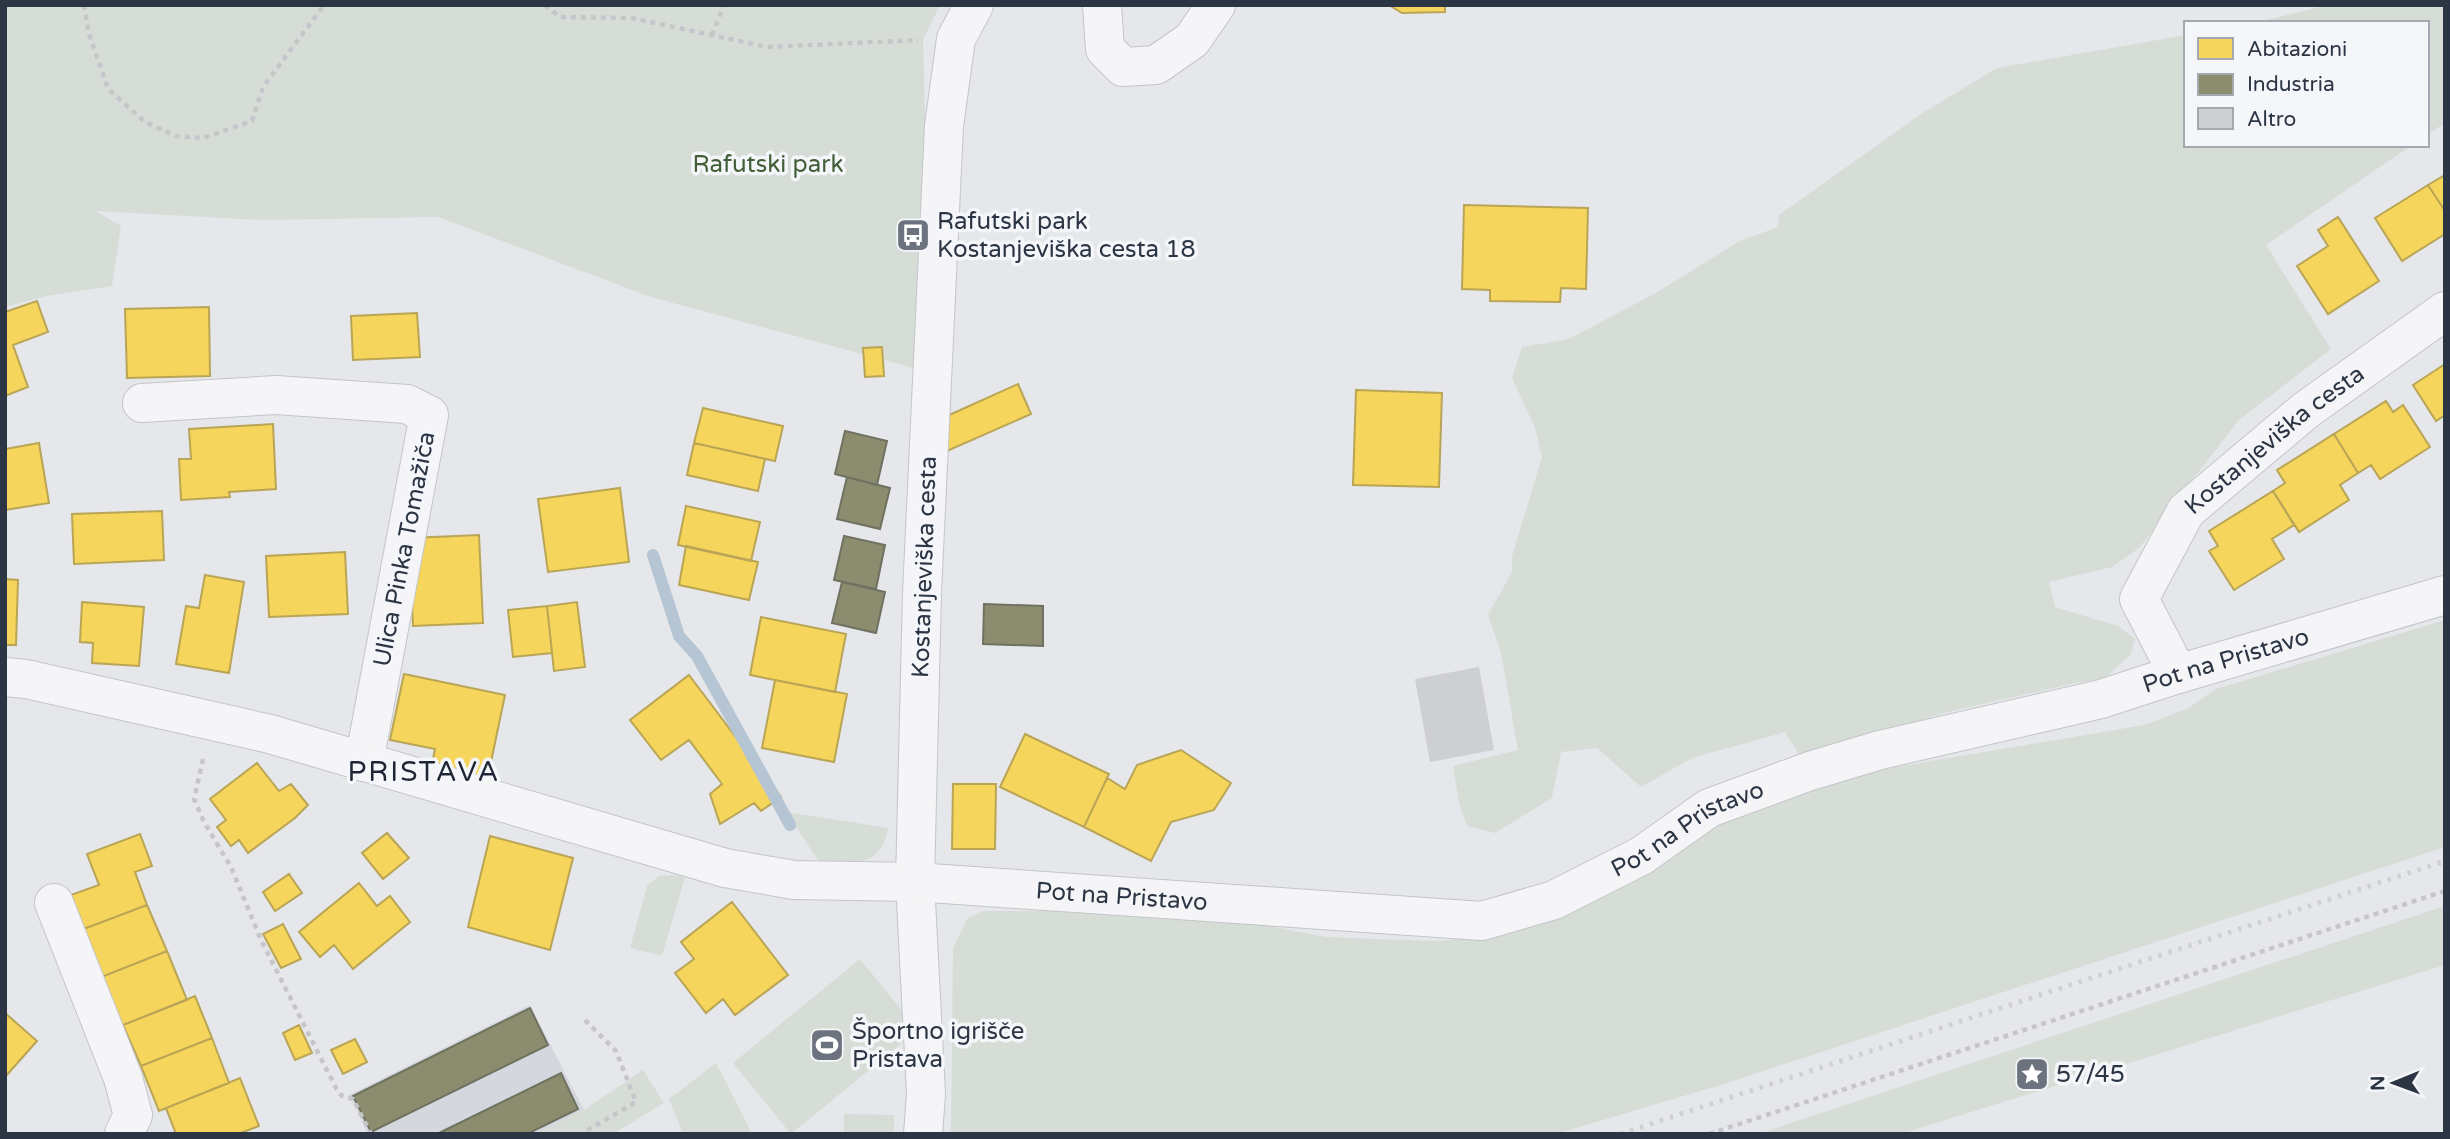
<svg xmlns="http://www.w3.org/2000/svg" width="2450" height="1139" font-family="'Varela Round',sans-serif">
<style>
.built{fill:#d4d7dd}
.green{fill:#d6ddd6}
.homes{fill:#f6d55c;stroke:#b9a555;stroke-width:2}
.industry{fill:#8c8c6e;stroke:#6f7261;stroke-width:2}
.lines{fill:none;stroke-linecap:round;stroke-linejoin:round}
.stream{stroke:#b5c5d4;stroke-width:12}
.building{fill:#cecfd2}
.minor-casing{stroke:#c3c5c8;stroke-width:40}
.tertiary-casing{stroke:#c3c5c8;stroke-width:40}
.path{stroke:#c5c5ca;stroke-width:4.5;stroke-dasharray:5 5;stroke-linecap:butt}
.minor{stroke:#f5f5f7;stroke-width:38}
.tertiary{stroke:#f5f5f7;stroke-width:38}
.rail{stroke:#cfd0d2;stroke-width:5;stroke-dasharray:3.5 7;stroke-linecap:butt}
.labels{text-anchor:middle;stroke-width:7;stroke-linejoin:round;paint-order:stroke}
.park-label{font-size:24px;fill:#425f39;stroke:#f4f6f9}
.poi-label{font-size:24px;fill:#2c3544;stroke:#f4f6f9;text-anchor:start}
.street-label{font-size:24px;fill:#2c3544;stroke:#f4f6f9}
.quarter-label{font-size:28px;letter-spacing:2px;fill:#1e2635;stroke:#f4f6f9}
</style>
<rect width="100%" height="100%" fill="#e5e7ea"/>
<path class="built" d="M530,1005L584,1110L535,1134H368L349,1095Z"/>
<path class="green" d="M5,5H940L923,40L932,373L651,297L438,217L262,220L96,211L121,226L112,286L46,296L5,307Z
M2328,5H2445V123L2427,135V23H2254Z
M2186,35V145H2412L2266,245L2331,349L2239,420L2139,548L2112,567L2049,582L2055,607L2118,626L2135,639L2131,654L2104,679L2080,682L1948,712L1800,756L1785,732L1692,758L1641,787L1597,748L1561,752L1552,798L1495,833L1467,826L1459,803L1453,766L1518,750L1501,653L1488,615L1512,572V556L1542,457L1535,428L1512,378L1522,347L1569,339L1654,294L1740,241L1778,227L1779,215L1921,114L1997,68Z
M2445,620V847L1724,1084L1556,1134H951L953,949L967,919L983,911H1070L1264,925L1326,937L1375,939L1437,941L1499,935L1715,826L1782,800L1883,769L2144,725L2187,709L2216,689Z
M786,812L888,828C881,870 851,863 818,860Z
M675,875L685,877L662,956L630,948L647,886L659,876Z
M2445,906V965L1910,1131L1911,1134H1758Z
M860,959L918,1030L791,1134L733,1063Z
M716,1063L752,1134H683L669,1099Z
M643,1070L664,1103L613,1134H535L584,1110Z
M844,1114L894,1115V1134H844Z"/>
<path class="homes" d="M1389,5H1445V12L1402,13Z
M2445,175V211L2428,185Z
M2428,185L2445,211V234L2402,261L2375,218Z
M1464,205L1588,208L1586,289L1561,288L1560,302L1490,301V290L1462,289Z
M2338,217L2379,281L2328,314L2297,266L2328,246L2318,230Z
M37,301L48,332L13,345L28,387L5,396V312Z
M209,307L210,376L127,378L125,309Z
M417,313L420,357L353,360L351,316Z
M882,347L884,376L865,377L863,348Z
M2445,364V415L2436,421L2413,385Z
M1018,384L1031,414L947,451V416Z
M1356,390L1442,393L1439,487L1353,485Z
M2386,401L2393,412L2403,405L2430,447L2380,479L2371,465L2358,473L2334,434Z
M703,408L783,426L775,461L694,443Z
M273,424L276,489L229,492L230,497L181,500L179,459H191L189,429Z
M2334,434L2358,473L2340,485L2349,500L2299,532L2273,491L2285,483L2277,470Z
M39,443L49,503L5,510V449Z
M694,443L765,459L758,491L687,475Z
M620,488L629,562L548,572L538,499Z
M2273,491L2294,525L2272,539L2284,559L2234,590L2209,551L2218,546L2209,531Z
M686,506L760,522L751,561L678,545Z
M162,511L164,560L74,564L72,514Z
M479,535L483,623L413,626L409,538Z
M686,546L758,562L749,600L679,585Z
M345,552L348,614L269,617L266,556Z
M205,575L244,582L229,673L176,664L186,606L199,608Z
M5,579L18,580L16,645H5Z
M82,602L144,607L139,666L92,663L93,643L80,642Z
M577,602L585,667L554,671L547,606Z
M547,606L552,653L513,657L508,610Z
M761,617L846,634L835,692L750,675Z
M404,674L505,695L487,781L431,769L435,749L390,740Z
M689,675L781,797L761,811L754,803L720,824L710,794L722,784L689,740L661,760L630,720Z
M775,680L847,694L834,762L762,748Z
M1025,734L1109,774L1084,827L1000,787Z
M1181,750L1231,783L1214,810L1171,822L1151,861L1084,827L1107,778L1125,789L1137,765Z
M257,763L279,791L291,784L308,805L295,818L248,853L239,840L231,846L217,827L226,820L210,799Z
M953,784H996L995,849H952Z
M387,833L409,858L383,879L362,853Z
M140,834L152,866L135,872L147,905L81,930L68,896L99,885L87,854Z
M490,836L573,858L550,950L468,927Z
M289,874L302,893L275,911L263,892Z
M359,883L377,906L390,896L410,922L353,969L334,945L320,957L299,932Z
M732,902L788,975L735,1015L723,999L706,1013L675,973L694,959L681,942Z
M147,905L167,951L99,978L81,930Z
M283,924L301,959L281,968L263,934Z
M167,951L187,1000L118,1027L99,978Z
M195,996L212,1038L141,1066L123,1025Z
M5,1013L37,1041L5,1077Z
M299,1025L312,1053L295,1060L283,1033Z
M212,1038L229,1083L159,1111L141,1066Z
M355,1039L367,1062L343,1074L331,1050Z
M240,1078L259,1126L238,1134H176L166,1108Z"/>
<path class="industry" d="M845,431L887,441L877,485L835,474Z
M847,477L890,488L880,529L837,519Z
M844,536L885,545L876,589L834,580Z
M842,582L885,592L876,633L832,623Z
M984,604L1043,606V646L983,644Z
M530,1008L548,1045L371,1132L353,1096Z
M561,1073L578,1109L527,1134H437Z"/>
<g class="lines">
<path class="stream" d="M653,555L679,636L697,656L790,825"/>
</g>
<path class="building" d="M1479,667L1494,750L1430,762L1415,679Z"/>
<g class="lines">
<g class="minor-casing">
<g id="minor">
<path d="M1102,5L1105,49L1123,67L1156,65L1192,40L1216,5"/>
<path d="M142,403L276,395L407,404L429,415L364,762"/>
<path id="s1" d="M2178,674L2139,599L2186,511L2306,410L2445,311"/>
<path d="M5,677L26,679L270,734L725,868L794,880L915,882L926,1094L923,1134"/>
<path d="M54,903L123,1078L133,1115L124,1134"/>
</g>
</g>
<g class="tertiary-casing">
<g id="tertiary">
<path id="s2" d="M974,5L956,39L944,126L922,593L915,882L1482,921L1554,900L1641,856L1709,808L1810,771L1880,750L2101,699L2178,674L2445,595"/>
</g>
</g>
<path class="path" d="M84,5L89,34L108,89L145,122L176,136L203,138L252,121L263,87L324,5
M545,5L560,17L632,18L767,47L918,40
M5,7L7,5
M712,35L724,5
M203,759L194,799L204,822L231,867L261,940L336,1088L342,1096L353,1099L371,1134
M585,1020L616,1051L636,1102L586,1131L587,1134
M1709,1134L2445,891"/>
<use href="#minor" class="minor"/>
<use href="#tertiary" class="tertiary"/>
<path class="rail" d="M1620,1134L2445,861"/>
</g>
<defs>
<g id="bus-square" transform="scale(1.75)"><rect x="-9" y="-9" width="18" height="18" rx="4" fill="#6d737e" stroke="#f4f6f9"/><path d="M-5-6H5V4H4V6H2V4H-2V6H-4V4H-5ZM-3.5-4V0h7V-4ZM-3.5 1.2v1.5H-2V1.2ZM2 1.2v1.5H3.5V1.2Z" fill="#fff"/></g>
<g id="stadium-square" transform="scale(1.75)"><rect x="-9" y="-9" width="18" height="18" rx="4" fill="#6d737e" stroke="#f4f6f9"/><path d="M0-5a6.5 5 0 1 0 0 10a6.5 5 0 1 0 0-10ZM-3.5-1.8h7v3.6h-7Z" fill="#fff"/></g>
<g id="sight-square" transform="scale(1.75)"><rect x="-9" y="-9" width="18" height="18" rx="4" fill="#6d737e" stroke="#f4f6f9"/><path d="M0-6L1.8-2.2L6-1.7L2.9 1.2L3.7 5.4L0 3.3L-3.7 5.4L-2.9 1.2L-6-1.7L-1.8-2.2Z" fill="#fff"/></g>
</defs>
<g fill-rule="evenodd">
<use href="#bus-square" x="913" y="235"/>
<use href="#stadium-square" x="827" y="1045"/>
<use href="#sight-square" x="2032" y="1074"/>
</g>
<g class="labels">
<g class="park-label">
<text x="768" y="172">Rafutski park</text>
</g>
<g class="poi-label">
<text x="937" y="229">Rafutski park<tspan x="937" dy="28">Kostanjeviška cesta 18</tspan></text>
<text x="852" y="1039">Športno igrišče<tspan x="852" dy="28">Pristava</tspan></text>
<text x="2056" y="1082">57/45</text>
</g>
<g class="street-label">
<text dy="8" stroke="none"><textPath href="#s1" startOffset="298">Kostanjeviška cesta</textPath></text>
<text transform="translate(404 549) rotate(-79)" y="8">Ulica Pinka Tomažiča</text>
<text transform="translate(924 567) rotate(-88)" y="8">Kostanjeviška cesta</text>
<text dy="8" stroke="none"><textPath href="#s2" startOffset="2245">Pot na Pristavo</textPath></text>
<text dy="8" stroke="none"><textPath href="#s2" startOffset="1678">Pot na Pristavo</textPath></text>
<text dy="8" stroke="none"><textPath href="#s2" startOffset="1090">Pot na Pristavo</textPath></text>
</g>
<g class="quarter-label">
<text x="424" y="781">PRISTAVA</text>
</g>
</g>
<rect width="2450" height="1139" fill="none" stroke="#2c3544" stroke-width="14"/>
<rect x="2184" y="21" width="245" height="126" fill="#f4f6f9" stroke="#a4a9b1" stroke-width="2"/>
<rect x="2198" y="38" width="35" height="21" fill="#f6d55c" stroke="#a4a9b1" stroke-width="2"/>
<text x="2247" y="56" font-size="21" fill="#2c3544">Abitazioni</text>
<rect x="2198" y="74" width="35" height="21" fill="#8c8c6e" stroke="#a4a9b1" stroke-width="2"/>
<text x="2247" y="91" font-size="21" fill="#2c3544">Industria</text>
<rect x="2198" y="108" width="35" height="21" fill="#cecfd2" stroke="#a4a9b1" stroke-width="2"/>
<text x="2247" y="126" font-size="21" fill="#2c3544">Altro</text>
<g transform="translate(2394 1083) rotate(269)" stroke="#f4f6f9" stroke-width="5" paint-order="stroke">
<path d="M0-5L12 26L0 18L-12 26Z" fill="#2c3544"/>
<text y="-10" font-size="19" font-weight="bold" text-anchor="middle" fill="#2c3544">N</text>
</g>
</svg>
